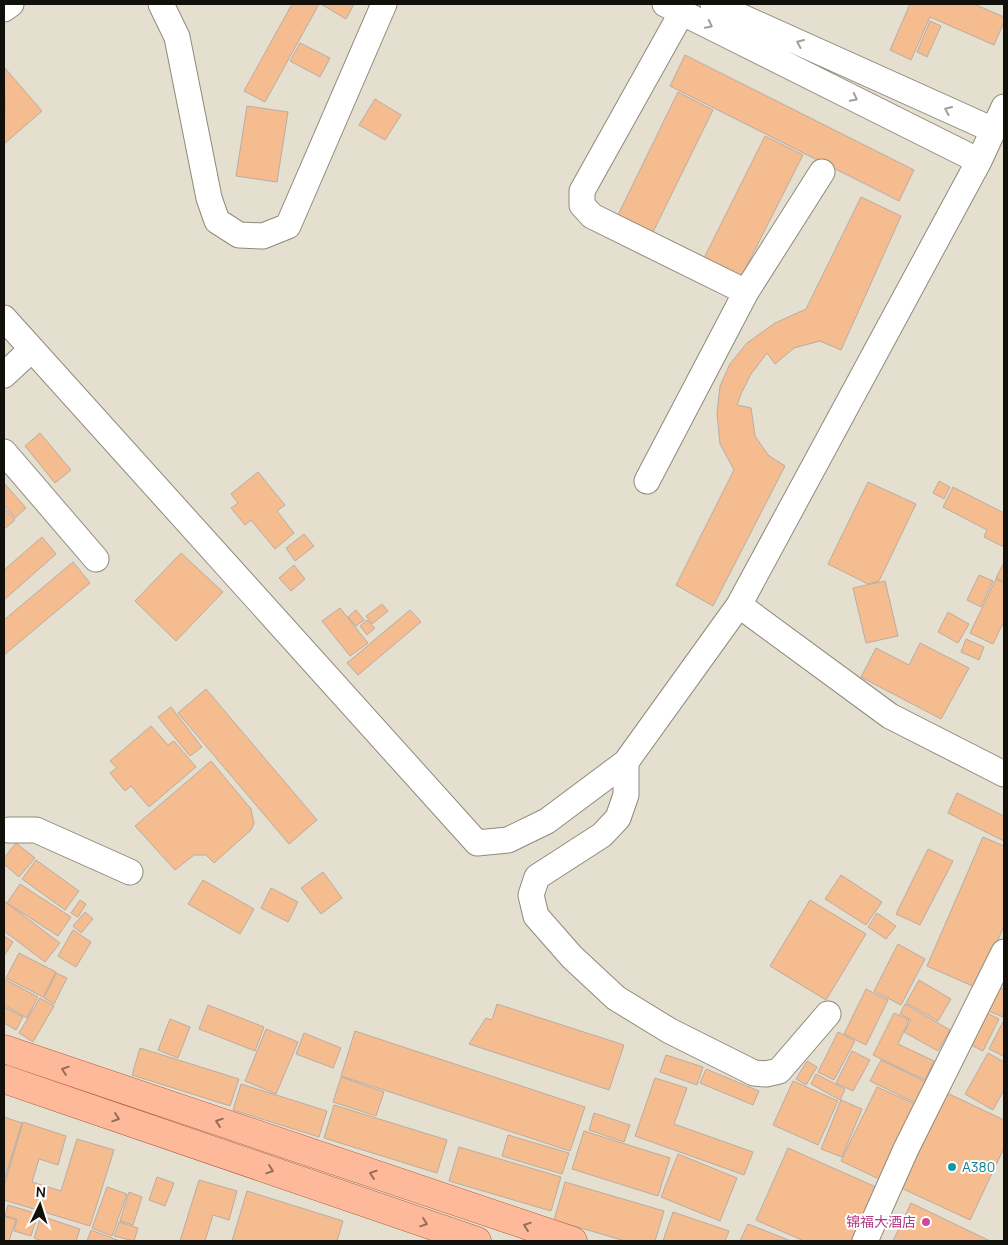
<svg xmlns="http://www.w3.org/2000/svg" width="1008" height="1245" font-family="Manrope,'Noto Sans SC',sans-serif">
<style>
.building{fill:#f5bc8f;stroke:#baaca2}
.lines{fill:none;stroke-linecap:round;stroke-linejoin:round}
.minor-casing{stroke:#908a7c;stroke-width:27}
.major-casing{stroke:#ab603c;stroke-width:29}
.minor{stroke:#fff;stroke-width:25}
.major{stroke:#feb99a;stroke-width:28}
.oneway{stroke:#a09f9d}
.oneway2{stroke:#946d5a}
.culture-dot{fill:#0f9aa8;stroke:#fff;stroke-width:2}
.hotel-dot{fill:#d1479c;stroke:#fff;stroke-width:2}
.labels{text-anchor:middle;stroke-width:4;stroke-linejoin:round;paint-order:stroke}
.culture-label{font-size:14px;fill:#0d838f;stroke:#fff;text-anchor:start}
.hotel-label{font-size:14px;fill:#b23c85;stroke:#fff;text-anchor:end}
</style>
<rect width="100%" height="100%" fill="#e5dfd0"/>
<path class="building" d="M292,4H319L265,102L244,91Z
M321,4H354L346,19Z
M910,4H974L1004,17V22L994,45L930,17L911,60L890,50Z
M930,21L941,26L927,57L917,52Z
M300,43L330,58L320,77L290,61Z
M685,55L914,170L899,201L670,86Z
M4,67L42,111L4,144L5,106Z
M678,92L713,110L651,236L616,219Z
M375,99L401,115L385,140L359,125Z
M247,106L288,112L277,182L236,176Z
M765,136L803,155L741,277L704,258Z
M861,197L901,216L841,350L820,341L794,348L775,364L767,353L751,374L741,394L737,405L751,408L755,436L768,455L785,466L713,606L676,585L734,470L720,444L717,413L720,386L730,364L747,343L775,323L806,309Z
M40,433L71,470L55,483L25,446Z
M258,472L285,505L277,511L294,533L275,549L251,520L245,525L231,508L238,503L231,494Z
M939,481L950,487L944,499L933,493Z
M868,482L916,504L879,581L868,584L828,564Z
M4,483L26,508L15,518L4,505Z
M953,487L1004,513V547L984,537L987,530L943,507Z
M4,508L15,520L4,529Z
M304,534L314,546L295,561L286,548Z
M42,537L56,554L4,600V570Z
M181,553L223,592L176,641L135,601Z
M73,562L90,583L4,655V620Z
M1004,562V582L996,578Z
M294,565L305,579L291,591L279,578Z
M979,575L993,581L981,607L967,600Z
M996,579L1004,583V621L993,644L970,633Z
M885,581L898,636L866,643L853,588Z
M382,604L388,611L372,624L366,616Z
M340,608L368,643L350,656L322,621Z
M356,610L364,620L356,626L348,617Z
M410,610L421,622L358,675L347,663Z
M948,612L969,624L958,643L938,632Z
M367,620L375,628L367,635L360,626Z
M966,639L984,647L979,660L961,652Z
M920,643L969,668L941,719L861,677L876,648L909,665Z
M206,689L317,820L289,844L178,713Z
M171,707L202,747L190,756L158,717Z
M151,726L168,745L174,741L196,767L149,807L131,786L125,791L110,773L117,768L110,761Z
M211,761L251,809L254,823L251,830L214,863L206,855H194L175,870L135,826Z
M957,793L1004,816V841L948,813Z
M983,837L1004,846V926L977,988L927,966Z
M16,843L35,858L19,877L4,864V858Z
M928,849L953,861L920,925L896,914Z
M36,860L79,891L65,910L22,879Z
M323,872L342,898L321,914L301,888Z
M841,875L882,902L866,925L825,899Z
M203,880L254,909L240,934L188,904Z
M20,884L71,917L58,936L7,903Z
M271,888L298,902L288,922L261,908Z
M80,900L86,904L78,917L71,913Z
M810,900L866,934L826,1000L770,966Z
M4,901L60,943L45,962L4,931Z
M85,912L93,919L81,933L73,926Z
M877,913L896,926L886,939L868,927Z
M73,930L91,942L76,967L58,956Z
M4,936L13,942L4,956Z
M898,944L925,959L901,1005L874,991Z
M19,953L56,972L43,997L6,978Z
M56,973L67,978L54,1004L44,998Z
M4,979L38,997L27,1018L4,1005Z
M919,980L951,999L938,1021L906,1003Z
M997,986L1004,990L1003,1017L986,1010Z
M866,989L888,1000L866,1045L844,1034Z
M40,998L54,1006L33,1042L19,1033Z
M497,1004L624,1045L609,1090L469,1044L486,1018L492,1020Z
M905,1004L950,1030L938,1051L904,1032L911,1020L900,1014Z
M208,1005L264,1027L255,1051L199,1029Z
M4,1007L23,1017L16,1030L4,1023Z
M983,1011L999,1019L983,1051L967,1043Z
M894,1013L909,1020L898,1044L934,1061L925,1080L873,1055Z
M170,1019L190,1027L178,1058L158,1050Z
M1004,1020V1054L1003,1056L989,1049Z
M266,1029L298,1042L276,1094L245,1081Z
M355,1031L585,1107L570,1151L341,1076Z
M838,1032L855,1041L834,1080L818,1072Z
M304,1033L341,1048L333,1068L296,1054Z
M140,1048L239,1079L230,1106L132,1075Z
M852,1051L870,1060L853,1091L836,1083Z
M988,1053L1004,1062V1090L993,1110L965,1094Z
M666,1055L703,1067L697,1085L660,1072Z
M881,1060L928,1083L918,1104L870,1081Z
M807,1061L817,1067L806,1085L796,1079Z
M706,1069L759,1091L753,1105L700,1083Z
M816,1074L845,1089L840,1100L811,1084Z
M341,1077L384,1092L376,1116L333,1102Z
M655,1078L687,1088L674,1124L753,1152L744,1175L635,1136Z
M793,1081L838,1101L818,1145L773,1125Z
M241,1084L327,1111L319,1137L233,1110Z
M877,1087L915,1104L879,1179L841,1161Z
M945,1092L1004,1120V1148L970,1220L899,1187Z
M841,1100L862,1109L842,1157L821,1149Z
M334,1105L447,1140L437,1173L324,1138Z
M594,1113L630,1125L624,1142L589,1130Z
M4,1117L22,1123L4,1181Z
M23,1122L66,1136L58,1165L39,1159L32,1182L61,1191L77,1139L114,1150L90,1226L4,1200V1186Z
M584,1131L670,1158L658,1196L572,1169Z
M508,1135L569,1153L562,1174L502,1156Z
M459,1147L561,1177L551,1211L449,1181Z
M788,1148L876,1187L851,1241H804L756,1220Z
M678,1154L737,1178L720,1221L661,1197Z
M157,1177L174,1183L165,1206L149,1200Z
M199,1180L237,1191L229,1220L213,1215L205,1241H180Z
M565,1182L664,1211L655,1241H625L554,1220Z
M107,1187L127,1194L112,1236L92,1228Z
M247,1191L343,1221L337,1241H232Z
M129,1192L142,1197L133,1225L120,1221Z
M911,1203L990,1241H893Z
M8,1205L38,1214L31,1236L14,1231L17,1219L5,1216Z
M673,1212L729,1231L725,1241H663Z
M4,1216L16,1220L9,1241H4Z
M41,1216L80,1229L76,1241H42L34,1238Z
M119,1222L138,1228L134,1241L114,1236Z
M748,1224L791,1241H740Z
M91,1230L120,1241H87Z"/>
<g class="lines">
<g class="minor-casing">
<path id="minor" d="M161,4L177,37L209,198L217,221L239,235L263,236L288,226L384,4
M665,4L979,161
M713,4L993,130
M4,9L11,4
M682,12L582,191V205L592,216L746,292
M4,318L477,843L508,840L547,821L626,762L739,605L979,161L1004,107
M4,375L32,349
M4,452L96,559
M647,481L746,292L822,172
M739,605L890,716L1004,774
M626,762V795L618,818L602,835L537,877L531,895L536,916L572,957L616,998L670,1031L754,1073L766,1074L779,1071L828,1014
M8,830H36L130,872
M865,1241L906,1149L1004,952"/>
</g>
<g class="major-casing">
<path id="major" d="M4,1049L573,1241
M4,1079L477,1241"/>
</g>
<use href="#minor" class="minor"/>
<use href="#major" class="major"/>
</g>
<defs><path id="oneway-chevron" d="M-2-3.5L2.5 0L-2 3.5" fill="none" stroke-width="1.6" stroke-linecap="round" stroke-linejoin="round" transform="scale(1.25)"/></defs>
<g class="oneway">
<use href="#oneway-chevron" transform="translate(709 25) rotate(27)"/>
<use href="#oneway-chevron" transform="translate(800 43) rotate(-156)"/>
<use href="#oneway-chevron" transform="translate(854 98) rotate(27)"/>
<use href="#oneway-chevron" transform="translate(948 110) rotate(-156)"/>
</g>
<g class="oneway2">
<use href="#oneway-chevron" transform="translate(65 1070) rotate(-161)"/>
<use href="#oneway-chevron" transform="translate(116 1118) rotate(19)"/>
<use href="#oneway-chevron" transform="translate(219 1122) rotate(-161)"/>
<use href="#oneway-chevron" transform="translate(270 1170) rotate(19)"/>
<use href="#oneway-chevron" transform="translate(373 1174) rotate(-161)"/>
<use href="#oneway-chevron" transform="translate(424 1223) rotate(19)"/>
<use href="#oneway-chevron" transform="translate(527 1226) rotate(-161)"/>
</g>
<circle class="culture-dot" cx="952" cy="1167" r="5"/>
<circle class="hotel-dot" cx="926" cy="1222" r="5"/>
<g class="labels">
<g class="culture-label">
<text x="962" y="1172">A380</text>
</g>
<g class="hotel-label">
<text x="916" y="1227">锦福大酒店</text>
</g>
</g>
<rect width="1008" height="1245" fill="none" stroke="#12100b" stroke-width="10"/>
<g transform="translate(40 1205) rotate(4)" stroke="#ffffff" stroke-width="4" paint-order="stroke">
<path d="M0-4L9 19L0 12L-9 19Z" fill="#12100b"/>
<text y="-8" font-size="14" font-weight="bold" text-anchor="middle" fill="#12100b">N</text>
</g>
</svg>
